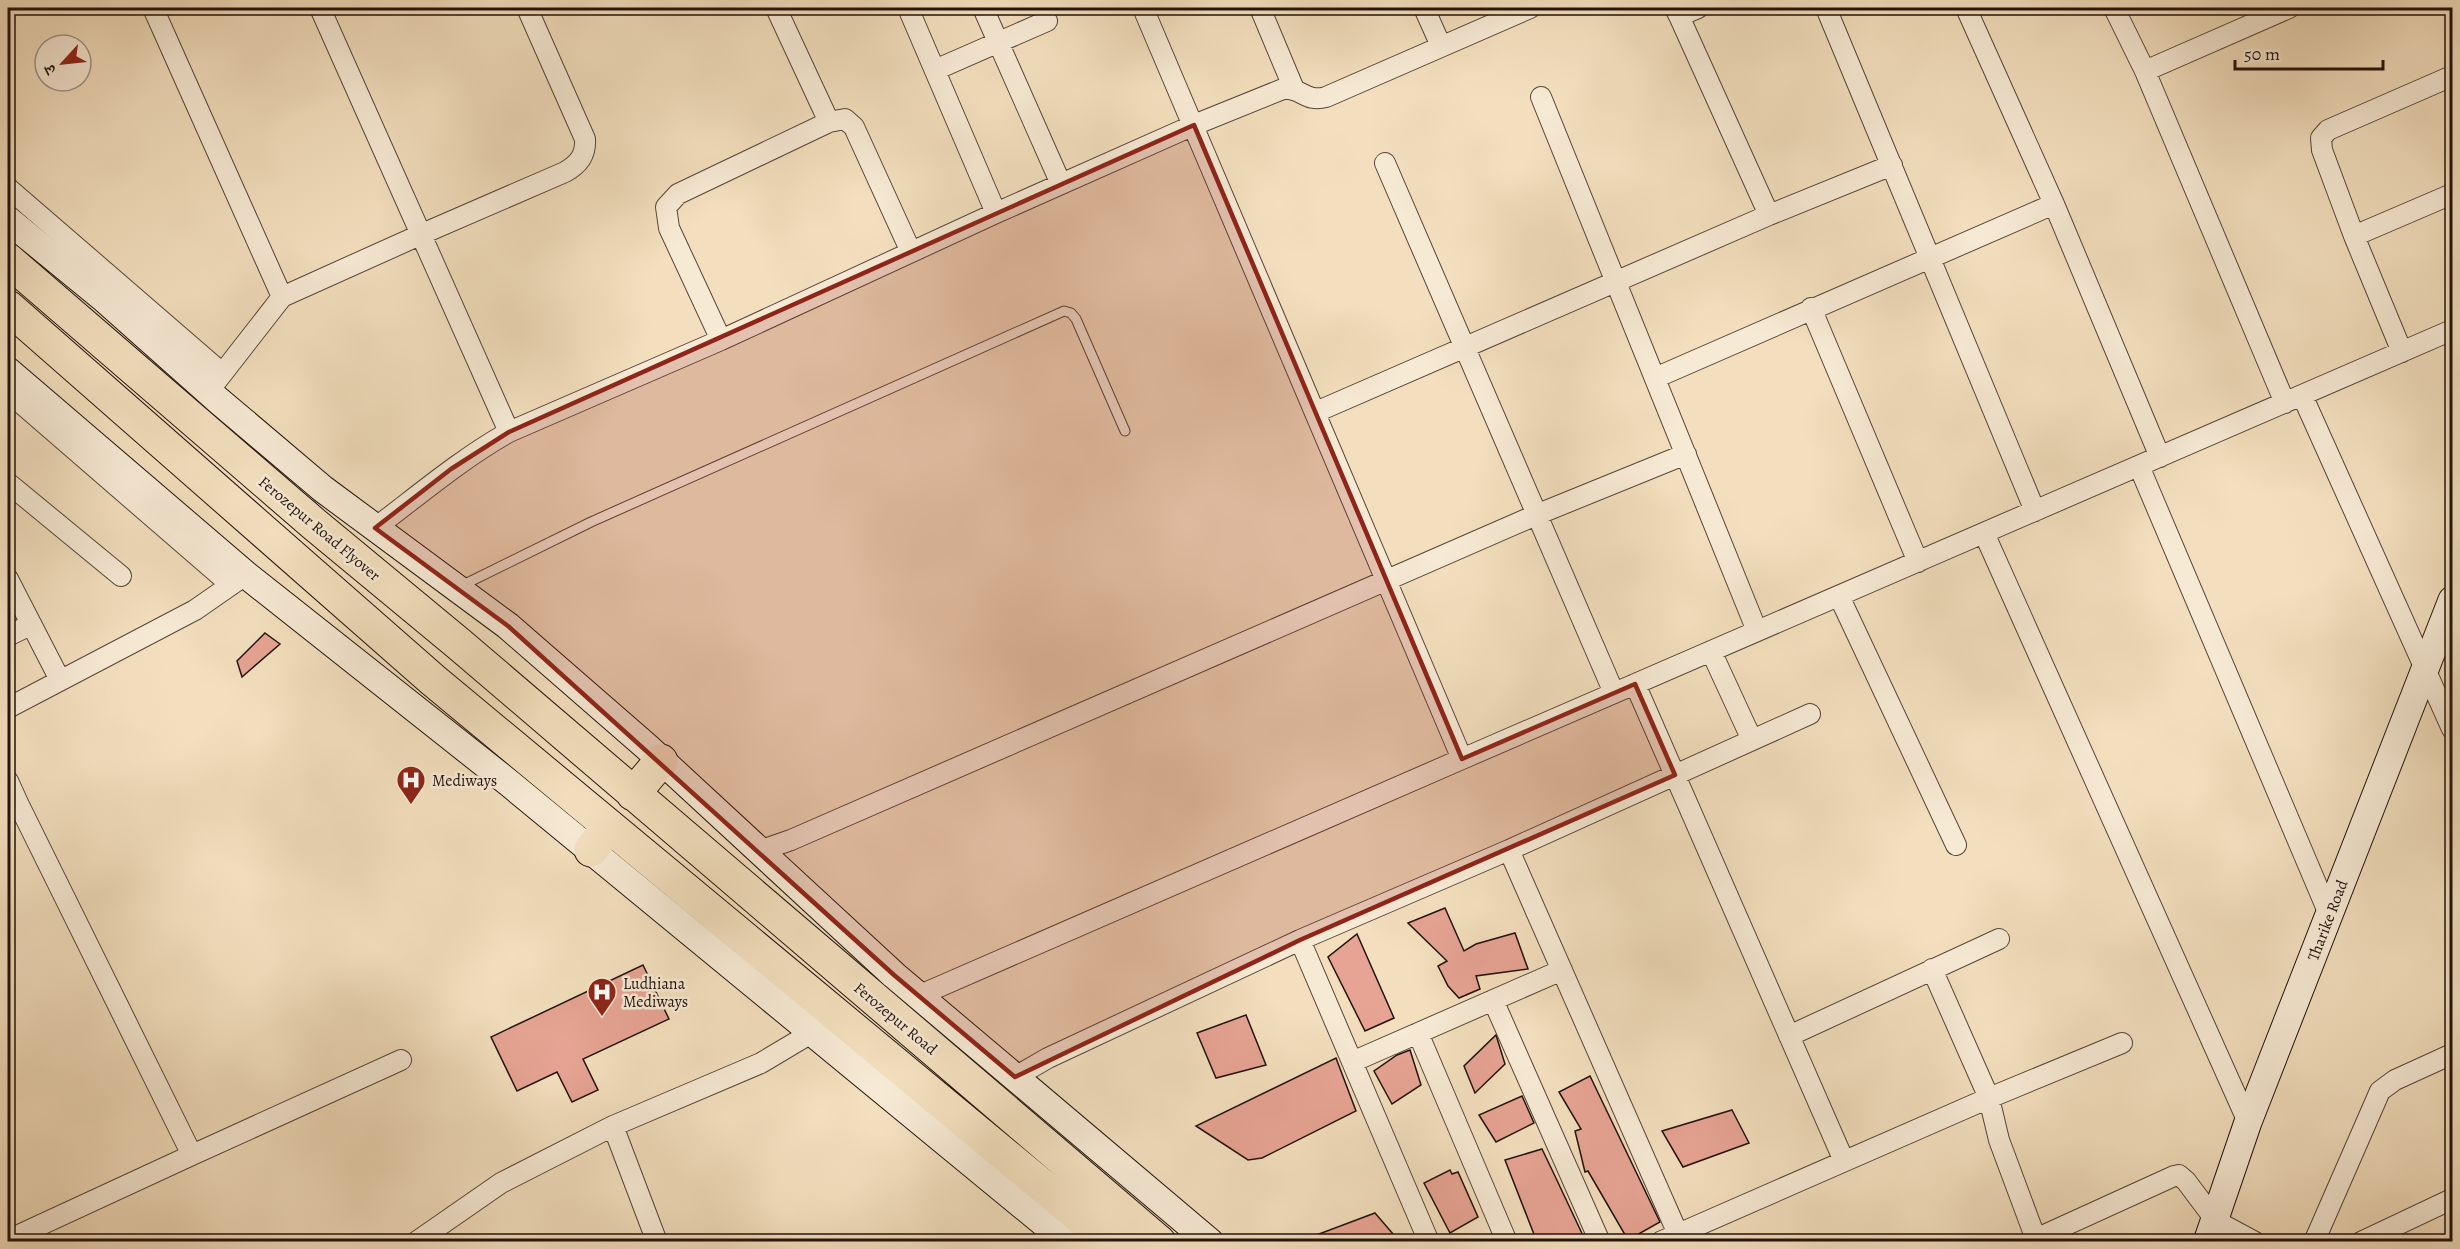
<svg xmlns="http://www.w3.org/2000/svg" width="2460" height="1249" font-family="Alegreya,'Noto Serif Devanagari',serif">
<style>
.building{fill:#e7a494;stroke:#22120c;stroke-width:1.5}
.lines{fill:none;stroke-linecap:round;stroke-linejoin:round}
.lane-casing{stroke:#564538;stroke-width:11}
.street-casing{stroke:#564538;stroke-width:22}
.secondary-casing{stroke:#22120c;stroke-width:29}
.highway-casing{stroke:#22120c;stroke-width:35}
.lane{stroke:#f7ead5;stroke-width:9}
.street{stroke:#f7ead5;stroke-width:20}
.secondary{stroke:#f7ead5;stroke-width:27}
.highway{stroke:#f3dfbe;stroke-width:33}
.marked{fill:#8f2418;fill-opacity:0.2;stroke:#8f2418;stroke-width:4.5;stroke-linejoin:round}
.labels{text-anchor:middle;stroke-width:5;stroke-linejoin:round;paint-order:stroke}
.street-label{font-size:16px;fill:#22120c;stroke:#f7ead5}
.poi-label{font-size:16px;fill:#22120c;stroke:#f7ead5;text-anchor:start}
</style>
<rect width="100%" height="100%" fill="#f3dfbe"/>
<filter id="stains"><feTurbulence type="fractalNoise" baseFrequency=".00333" numOctaves="4"/><feColorMatrix values="0 0 0 0 .2 0 0 0 0 .09 0 0 0 0 .02 0 0 0 .5 -.17"/></filter>
<radialGradient id="worn" r=".72"><stop offset=".6" stop-color="#630" stop-opacity="0"/><stop offset="1" stop-color="#630" stop-opacity=".3"/></radialGradient>
<path class="building" d="M265,633L280,644L242,677L237,661Z
M1445,908L1464,951L1476,944L1515,933L1528,969L1476,976L1480,989L1459,998L1448,986L1438,966L1447,961L1408,923Z
M1357,934L1394,1018L1365,1031L1328,957Z
M643,965L669,1019L583,1059L598,1090L572,1102L557,1072L517,1091L491,1037Z
M1246,1015L1266,1065L1216,1078L1197,1033Z
M1496,1035L1505,1064L1475,1093L1464,1066Z
M1410,1050L1421,1085L1392,1104L1374,1071L1397,1055Z
M1336,1058L1356,1111L1262,1158L1248,1160L1196,1126Z
M1590,1076L1660,1222L1628,1240L1588,1171L1585,1172L1575,1131L1581,1129L1559,1092Z
M1522,1096L1534,1123L1496,1142L1479,1115Z
M1732,1110L1749,1143L1683,1167L1662,1131Z
M1542,1149L1554,1174L1586,1242H1537L1505,1160Z
M1450,1170L1452,1174L1458,1172L1478,1217L1450,1233L1424,1183Z
M1375,1213L1400,1242H1303V1240Z"/>
<g class="lines">
<g class="lane-casing">
<path id="lane" d="M461,586L591,522L1064,311L1071,313L1076,319L1125,431"/>
</g>
<g class="street-casing">
<path id="street" d="M153,8L282,297L422,234L565,172C579,164 586,155 585,139L527,8
M320,8L509,432
M776,8L829,122
M908,8L996,213
M983,8L1061,184
M1143,8L1462,759L2452,330
M1260,8L1294,89
M1424,8L1441,46
M1675,8L1679,16L1698,8
M1826,8L2035,511
M1966,8L2054,204L2160,457
M2114,8L2145,71L2285,403
M1679,16L1769,215
M935,70L1047,21
M2145,71L2289,8
M1541,97L1757,631
M1385,163L1614,693
M8,188L222,373
M2354,236L2452,194
M1811,308L1918,562
M721,340L669,228L666,207L678,194L829,122L845,119L854,127L911,252
M2402,352L2354,236L2322,150L2321,138L2328,130L2452,76
M1655,378L2054,204
M215,383L282,297
M8,392L231,585
M2302,395L2452,729
M1316,412L1769,215L1892,165
M2139,466L2329,914
M8,483L121,576
M375,528C419,495 461,459 509,432L721,340L996,213L1194,125L1283,89C1302,87 1305,103 1326,97L1530,8
M1984,533L2248,1122
M8,579L60,680
M1839,596L1956,845
M8,636L30,625
M1711,651L1752,740
M1635,684L1844,1161
M8,708L195,610L241,578
M8,781L18,803L8,808
M1509,850L1810,714
M759,851L791,840L1536,515L1686,454
M1300,940L1429,1242
M1932,969L1989,1098L1999,1140L2037,1242
M918,996L1462,759
M1493,1000L1600,1242
M1418,1033L1507,1242
M1789,1036L1999,939
M1352,1062L1562,970
M1015,1077L1048,1058L1300,940L1509,850L1678,1234
M613,1126L657,1242
M192,1155L401,1060
M8,1240L192,1155L18,803
M416,1242L501,1183L613,1126L761,1063L813,1032
M1660,1242L1989,1098L2122,1043
M2029,1242L2174,1176L2179,1175L2186,1181L2216,1221L2255,1242
M2314,1242L2380,1091L2395,1080L2452,1054
M2361,1242L2452,1199"/>
</g>
<g class="secondary-casing">
<path id="secondary" d="M8,220L102,297L219,401L323,489L508,626L647,747L894,975L1210,1242
M8,371L245,574L509,783L1067,1242
M2207,1242L2248,1122L2452,600"/>
</g>
<g class="highway-casing">
<path id="highway" d="M8,260L314,524L459,644L1159,1242
M8,307L433,680L1110,1242
M633,794L661,761
M591,850L609,826"/>
</g>
<use href="#lane" class="lane"/>
<use href="#street" class="street"/>
<use href="#secondary" class="secondary"/>
<use href="#highway" class="highway"/>
</g>
<path class="marked" d="M1194,125L1462,759L1635,684L1675,775L1300,940L1015,1077L894,975L508,626L375,528L451,469L509,432Z"/>
<defs>
<g id="hospital-pin" transform="scale(1.5)"><path d="M0 17L-7.5 6A9.5 9.5 0 1 1 7.5 6Z" fill="#8f2418" stroke="#f7ead5"/><path d="M-5-5h3v3.5h4V-5h3V5h-3V1.5h-4V5h-3Z" fill="#fff"/></g>
</defs>
<g fill-rule="evenodd">
<use href="#hospital-pin" x="411" y="780"/>
<use href="#hospital-pin" x="602" y="992"/>
</g>
<g class="labels">
<g class="street-label">
<text transform="translate(320 528) rotate(40)" y="6">Ferozepur Road Flyover</text>
<text transform="translate(2327 920) rotate(-69)" y="6">Tharike Road</text>
<text transform="translate(896 1018) rotate(40)" y="6">Ferozepur Road</text>
</g>
<g class="poi-label">
<text x="432" y="786">Mediways</text>
<text x="623" y="989">Ludhiana<tspan x="623" dy="18">Mediways</tspan></text>
</g>
</g>
<rect width="2460" height="1249" fill="none" stroke="#f3dfbe" stroke-width="30"/>
<rect x="9" y="9" width="2442" height="1231" fill="none" stroke="#22120c" stroke-width="3"/>
<rect x="15" y="15" width="2430" height="1219" fill="none" stroke="#22120c" stroke-width="1.5"/>
<g transform="translate(63 63) rotate(243)"><circle r="28" fill="#f7ead5" stroke="#a29485" stroke-width="1.5"/>
<path d="M0-4.5L10 22L0 15L-10 22Z" fill="#8f2418"/>
<text y="-9" font-size="16" font-weight="bold" text-anchor="middle" fill="#22120c">उ</text>
</g>
<path d="M2235 60v9h148v-9" fill="none" stroke="#22120c" stroke-width="3"/>
<text x="2244" y="60" font-size="18" fill="#22120c" stroke="#f7ead5" stroke-width="4.5" paint-order="stroke">50 m</text>
<rect width="100%" height="100%" filter="url(#stains)"/>
<rect width="100%" height="100%" fill="url(#worn)"/>
</svg>
